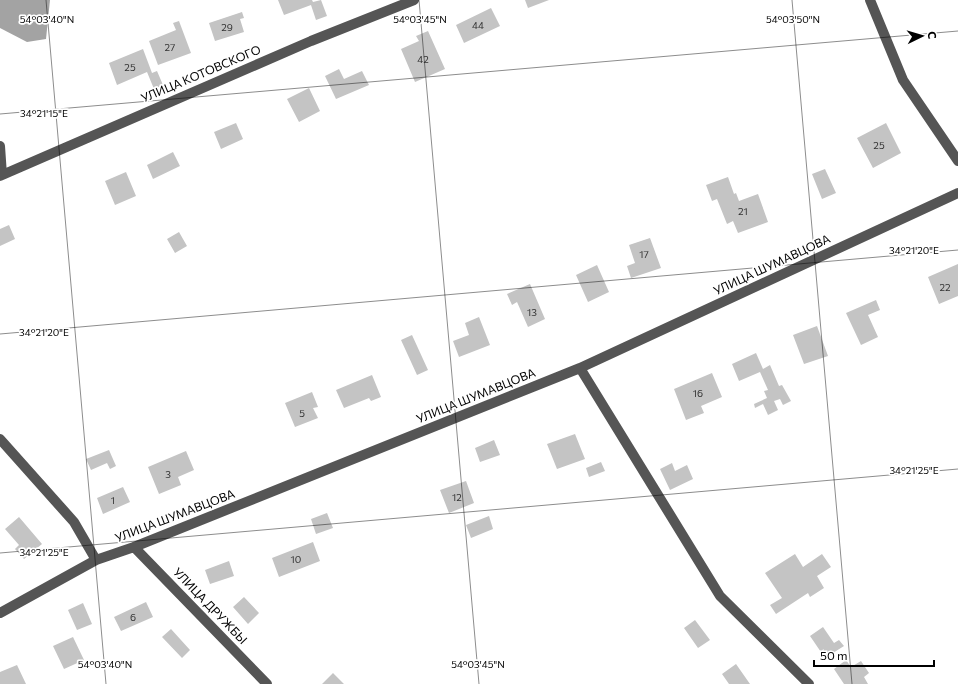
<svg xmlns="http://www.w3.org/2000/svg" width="958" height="684" font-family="Commissioner,sans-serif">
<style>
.water{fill:#a3a3a3}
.building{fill:#c4c4c4}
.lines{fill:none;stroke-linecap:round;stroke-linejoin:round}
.minor{stroke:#555;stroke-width:10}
.ticks{fill:none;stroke:#000;stroke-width:1;stroke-opacity:0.45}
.labels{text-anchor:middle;stroke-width:3.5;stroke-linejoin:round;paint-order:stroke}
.number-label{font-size:10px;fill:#313131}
.street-label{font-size:12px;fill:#000;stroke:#fff}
.ticks-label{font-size:10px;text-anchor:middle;fill:#000;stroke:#fff;stroke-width:3.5;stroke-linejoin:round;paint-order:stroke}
</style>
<rect width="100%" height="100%" fill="#fff"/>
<path class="water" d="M0,0H50L46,39L27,42L0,28Z"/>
<path class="building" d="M278,0H312L313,2L321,0L327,16L316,20L311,5L284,15Z
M525,0H549L528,8Z
M491,8L500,26L464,43L456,25Z
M242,12L244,18L240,19L244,32L215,41L209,23Z
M179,21L191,53L158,65L149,41L176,30L173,23Z
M428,31L445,69L415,82L401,49L419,41L416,36Z
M143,49L152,73L157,71L163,85L154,89L147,72L117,85L109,63Z
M339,69L344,79L362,71L369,85L336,99L325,76Z
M309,88L320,111L299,122L287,99Z
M236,123L243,139L221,149L214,132Z
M886,123L901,153L873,168L857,138Z
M173,152L180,166L153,179L147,165Z
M825,169L836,193L822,199L812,174Z
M126,172L136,196L115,205L105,181Z
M728,177L734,194L736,193L739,201L758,194L768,222L738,233L733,221L727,224L717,199L712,201L706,185Z
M9,225L15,239L0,246V229Z
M179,232L187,246L175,253L167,239Z
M650,238L661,268L631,278L627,266L635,263L629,245Z
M958,264V296L939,304L928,277Z
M597,265L609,292L588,302L576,275Z
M530,284L545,319L528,327L517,302L512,305L507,294Z
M876,300L880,310L868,315L878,337L861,345L846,313Z
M479,317L490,345L459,357L453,341L469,335L465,323Z
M817,326L828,356L804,364L793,335Z
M412,335L428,370L417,375L401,340Z
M756,353L763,369L770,365L779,386L782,385L791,401L783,405L780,399L774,401L778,410L768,415L763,404L755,408L754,404L767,398L764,391L768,390L760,372L739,381L732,364Z
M712,373L722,397L701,406L704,413L686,420L674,389Z
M372,375L381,397L371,401L369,398L344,408L336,390Z
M312,392L318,407L313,408L318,418L295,427L285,403Z
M575,434L585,459L557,469L547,444Z
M494,440L500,455L480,462L475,448Z
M109,450L116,466L110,469L107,463L91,470L86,459Z
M186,451L194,470L178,477L181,485L159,494L148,467Z
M601,462L605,471L589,477L586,468Z
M672,463L675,471L687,465L693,479L670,490L660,469Z
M466,481L474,503L449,513L440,490Z
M123,487L130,502L103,514L97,498Z
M327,513L333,528L316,534L311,519Z
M489,516L493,529L471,538L466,525Z
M19,517L42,544L24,559L15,549L19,545L5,529Z
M313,542L320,561L279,577L272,558Z
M795,554L803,567L822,554L831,567L817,576L824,588L810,597L808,593L776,614L770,605L782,598L765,573Z
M229,561L234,576L210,584L205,570Z
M244,597L259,613L248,624L233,607Z
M146,602L153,617L121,631L114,617Z
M83,603L92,624L77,630L68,610Z
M695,620L710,640L698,648L684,628Z
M823,627L834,643L839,640L844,646L825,658L810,636Z
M171,629L190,650L182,658L162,637Z
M73,637L84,660L64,669L53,646Z
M846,660L851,667L861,661L869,673L864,677L868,684H844L834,669Z
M736,664L750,684H729L722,674Z
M17,665L26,684H0V672Z
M333,673L344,684H322Z"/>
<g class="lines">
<path class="minor" d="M870,0L903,80L958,161
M0,146L2,175
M0,176L311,41L414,0
M580,368L720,596L809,684
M0,439L74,522L96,560
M134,547L267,684
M0,613L96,560L134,547L580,368L958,193"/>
</g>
<path class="ticks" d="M46,0L106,684M419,0L479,684M792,0L852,684M0,114L958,31M0,334L958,250M0,553L958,469"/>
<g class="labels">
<g class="number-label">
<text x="478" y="29">44</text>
<text x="227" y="31">29</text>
<text x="170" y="51">27</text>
<text x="423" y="63">42</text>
<text x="130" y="71">25</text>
<text x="879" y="149">25</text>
<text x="743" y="215">21</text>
<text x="644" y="258">17</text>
<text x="945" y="291">22</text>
<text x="532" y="316">13</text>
<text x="698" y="397">16</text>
<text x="302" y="417">5</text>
<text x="168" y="478">3</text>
<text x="457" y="501">12</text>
<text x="113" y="504">1</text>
<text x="296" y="563">10</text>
<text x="133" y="621">6</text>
</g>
<g class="street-label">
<text transform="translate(201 74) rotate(-23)" y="4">УЛИЦА КОТОВСКОГО</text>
<text transform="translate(772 265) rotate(-25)" y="4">УЛИЦА ШУМАВЦОВА</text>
<text transform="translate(476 396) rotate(-22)" y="4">УЛИЦА ШУМАВЦОВА</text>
<text transform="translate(175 516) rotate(-21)" y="4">УЛИЦА ШУМАВЦОВА</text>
<text transform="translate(210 606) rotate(46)" y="4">УЛИЦА ДРУЖБЫ</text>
</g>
</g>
<g class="ticks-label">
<text x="47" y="23">54°03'40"N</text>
<text x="420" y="23">54°03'45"N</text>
<text x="793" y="23">54°03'50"N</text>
<text x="44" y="117">34°21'15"E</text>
<text x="914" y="254">34°21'20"E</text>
<text x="44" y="336">34°21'20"E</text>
<text x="914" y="474">34°21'25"E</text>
<text x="44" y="556">34°21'25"E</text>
<text x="105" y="668">54°03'40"N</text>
<text x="478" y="668">54°03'45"N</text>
</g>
<g transform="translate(922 36) rotate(85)" stroke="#ffffff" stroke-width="3" paint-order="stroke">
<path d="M0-3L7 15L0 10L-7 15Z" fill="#000000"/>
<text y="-6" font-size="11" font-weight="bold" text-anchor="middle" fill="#000000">С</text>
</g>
<path d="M814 660v6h120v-6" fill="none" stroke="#000000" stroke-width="2"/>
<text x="820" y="660" font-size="12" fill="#000000" stroke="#ffffff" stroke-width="3" paint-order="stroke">50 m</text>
</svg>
